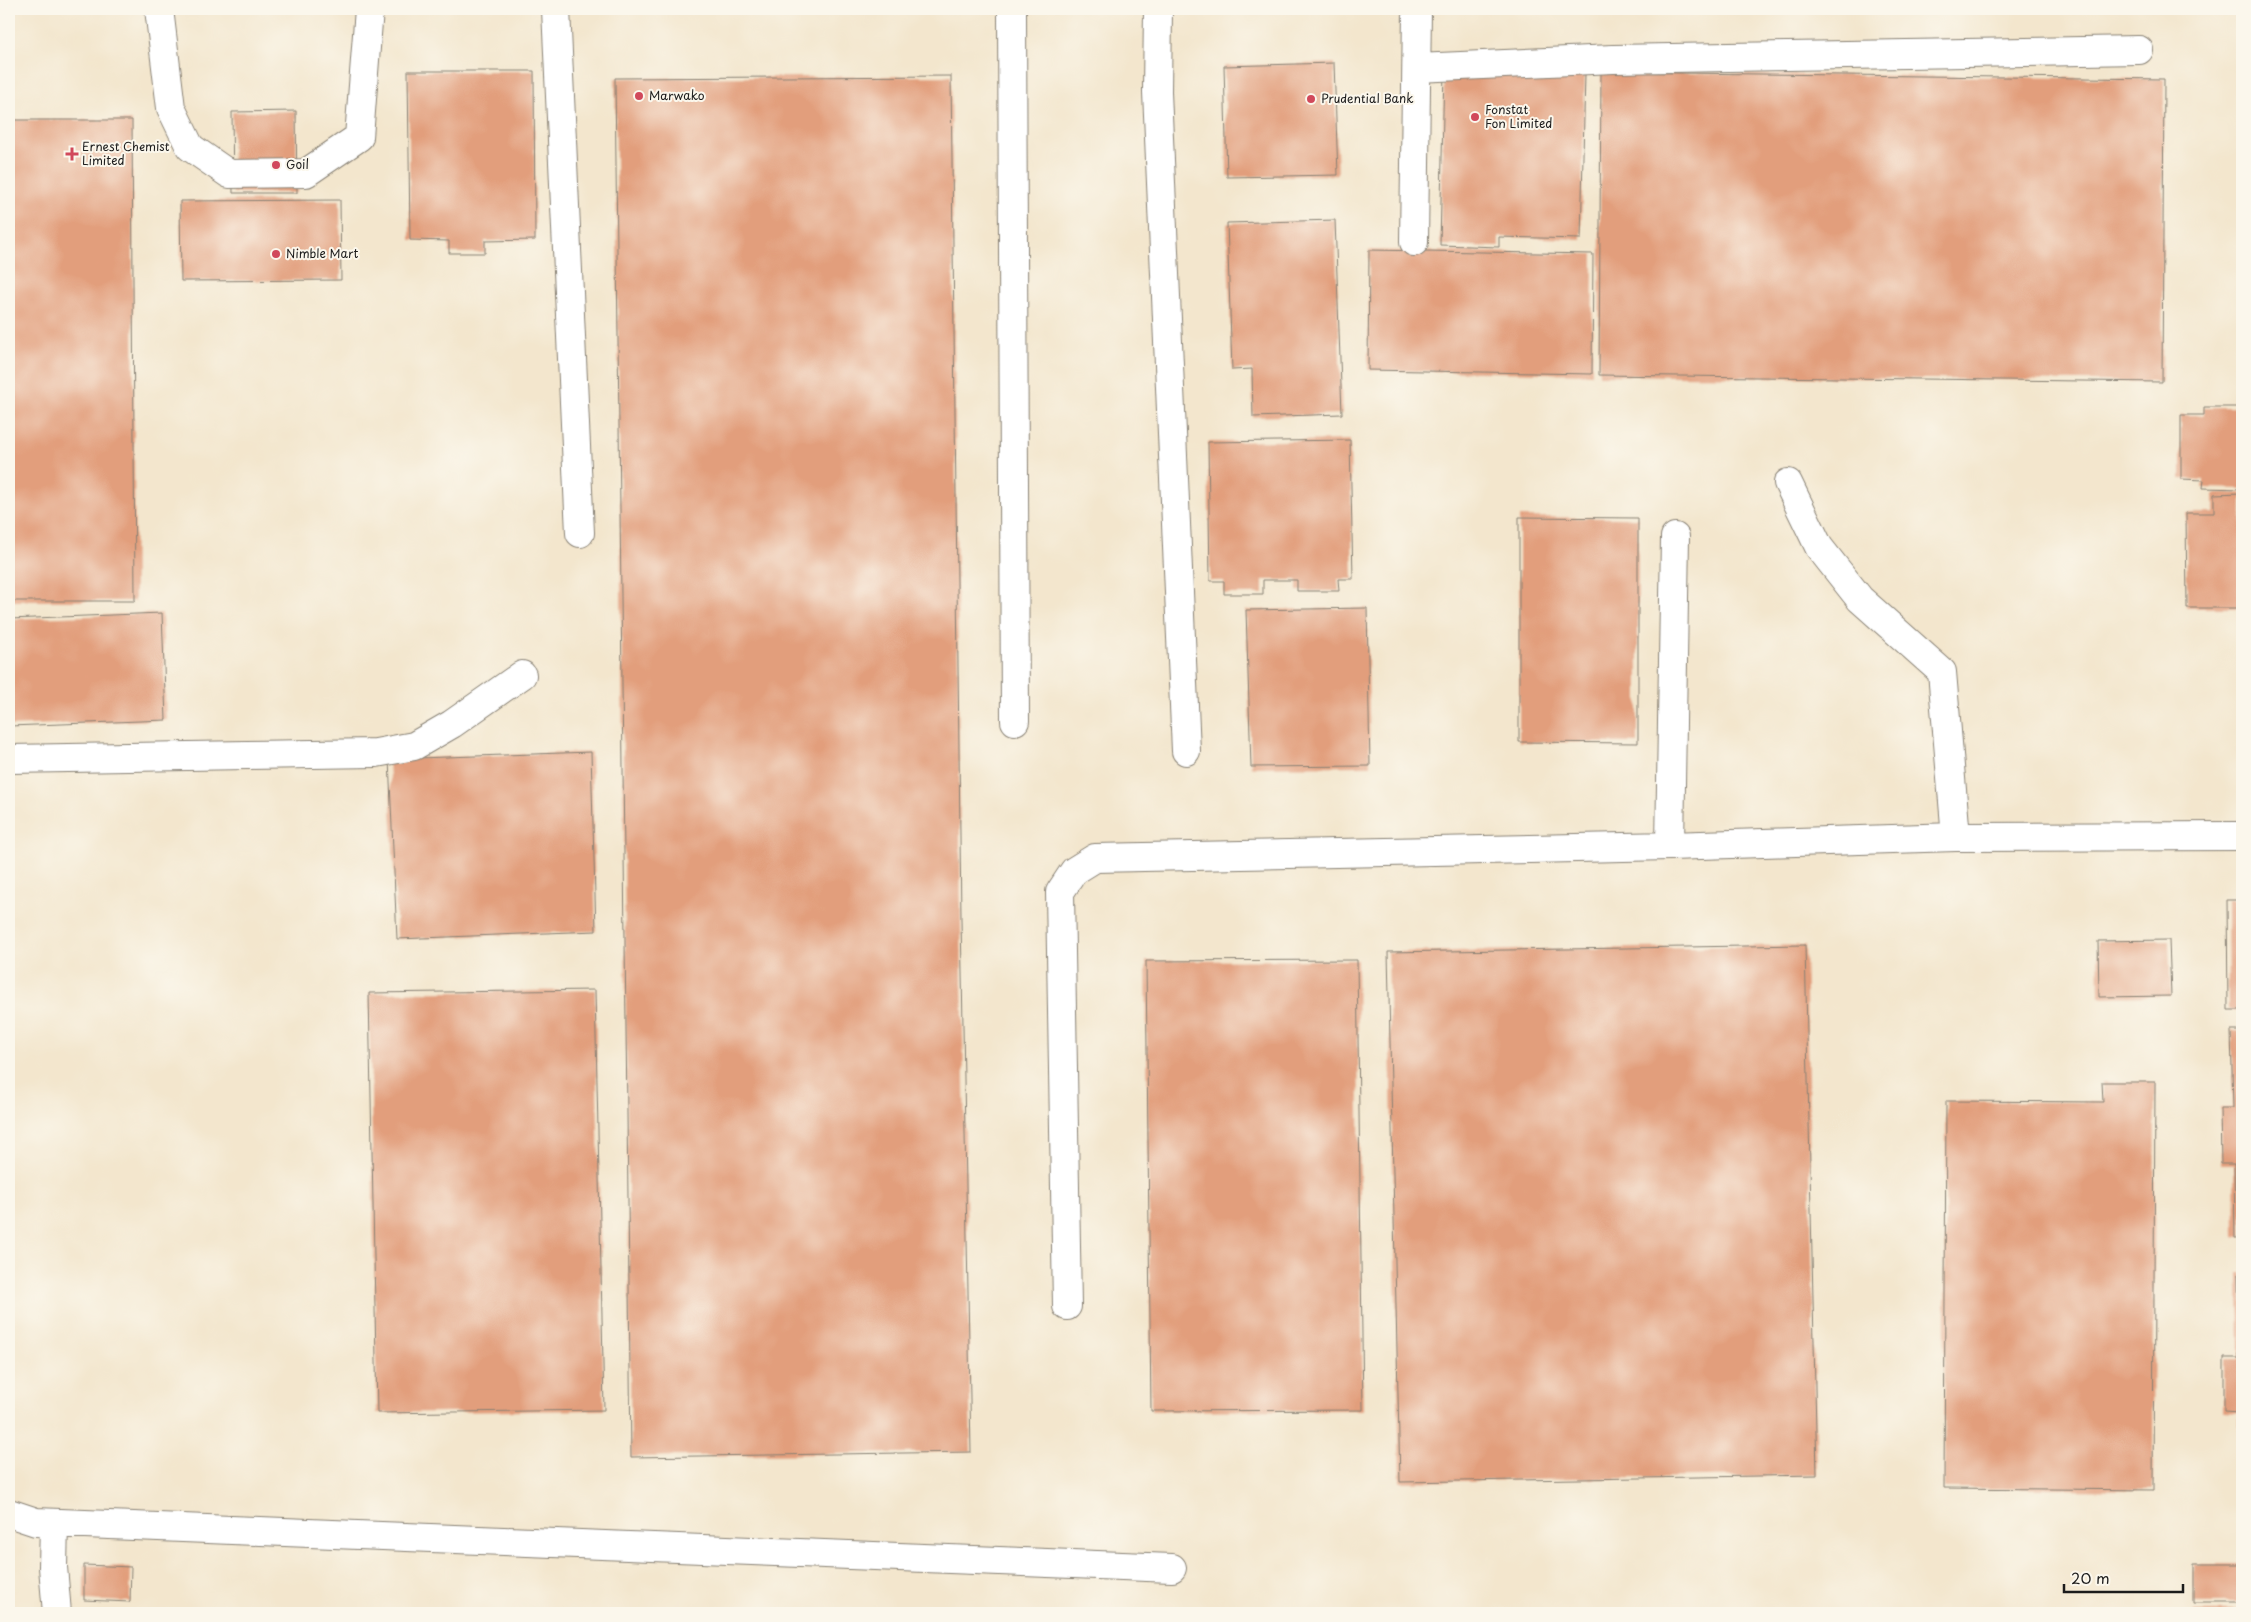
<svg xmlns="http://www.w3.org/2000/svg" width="2251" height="1622" font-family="'Playpen Sans',sans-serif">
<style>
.building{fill:#e29e7b}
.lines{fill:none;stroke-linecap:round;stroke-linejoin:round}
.minor-casing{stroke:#888174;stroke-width:30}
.minor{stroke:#fff;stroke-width:28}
.poi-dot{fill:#d1495b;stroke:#fbf7ec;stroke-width:2}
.labels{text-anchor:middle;stroke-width:4;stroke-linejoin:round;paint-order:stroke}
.poi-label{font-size:12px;fill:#1c1c1c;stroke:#fbf7ec;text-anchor:start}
</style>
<rect width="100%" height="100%" fill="#fbf7ec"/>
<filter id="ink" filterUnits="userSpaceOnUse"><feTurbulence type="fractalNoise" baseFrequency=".02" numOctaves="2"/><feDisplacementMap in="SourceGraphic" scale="10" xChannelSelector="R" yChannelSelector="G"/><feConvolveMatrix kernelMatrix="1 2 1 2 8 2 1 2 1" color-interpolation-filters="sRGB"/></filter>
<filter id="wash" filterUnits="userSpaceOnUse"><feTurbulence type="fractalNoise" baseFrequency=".0096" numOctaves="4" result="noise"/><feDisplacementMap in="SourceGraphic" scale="20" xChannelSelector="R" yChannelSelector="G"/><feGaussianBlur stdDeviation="1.12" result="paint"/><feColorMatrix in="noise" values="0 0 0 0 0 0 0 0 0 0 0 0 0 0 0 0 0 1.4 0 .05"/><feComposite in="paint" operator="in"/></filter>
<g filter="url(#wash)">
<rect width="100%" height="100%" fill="#f3e6cd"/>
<g id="blocks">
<path class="building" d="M1334,63L1338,175L1227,177L1224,66Z
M1444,70L1585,74L1581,239L1499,237V247L1440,245Z
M408,71H534L535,240L485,241V253H449V241L410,240Z
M1601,72L2164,79L2162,382L1599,375Z
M951,76L961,919L971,1452L631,1457L615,78Z
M296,111L297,193H233L232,112Z
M9,120H132L135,601H9Z
M340,200L341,280L181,281L180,201Z
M1335,220L1342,414L1253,417L1252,369L1232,370L1227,223Z
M1369,250L1593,254L1592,374L1368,370Z
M2204,407H2242V489L2203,488L2204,480L2181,479V415H2204Z
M1350,440L1353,579H1338L1339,591H1297V580H1263V594H1224V581H1210L1208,442Z
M2242,493V608H2187L2186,513H2214V494Z
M1519,517L1638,518V743L1519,742Z
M1367,608L1370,766L1251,767L1246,610Z
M162,613L166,720L9,726V619Z
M591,752L596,931L397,939L389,759Z
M2227,900H2242V1010H2228Z
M2169,940L2171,996L2099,997L2098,941Z
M1805,945L1817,1475L1400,1482L1388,952Z
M1357,960L1363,1410L1151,1411L1146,961Z
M595,990L604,1410L377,1413L369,993Z
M2231,1031H2242V1238H2235L2234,1164H2221L2220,1108H2233Z
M2102,1082H2155L2153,1490L1944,1488L1946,1101L2103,1102Z
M2238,1273H2242V1489H2239V1413L2224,1412V1358H2239Z
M2194,1564H2242V1603H2194Z
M84,1565L131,1567L130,1602L84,1600Z
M2195,1611H2242V1613H2195Z"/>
</g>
</g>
<g filter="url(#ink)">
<use href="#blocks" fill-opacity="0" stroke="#888174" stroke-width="1"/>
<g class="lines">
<g class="minor-casing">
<path id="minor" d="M159,9L171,108L190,147L229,174L306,173L359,137L369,9
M556,9L580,533
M1012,9L1015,721
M1158,9L1157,92L1186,751
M1417,68L1613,59L2139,50
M1414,242L1417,9
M1788,483L1819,547L1860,599L1942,672L1956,837
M9,759L376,753L414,746L452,724L522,675
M1670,846L1675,537
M1067,1306L1060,892L1074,871L1095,858L1670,846L1956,837L2242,836
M9,1513L36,1522L1172,1568
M54,1523L53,1567L57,1613"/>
</g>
<use href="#minor" class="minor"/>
</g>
</g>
<g class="poi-dot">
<circle cx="639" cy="96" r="5"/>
<circle cx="1311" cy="99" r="5"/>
<circle cx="1475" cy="117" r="5"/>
<path d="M69.5 146.5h5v5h5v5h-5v5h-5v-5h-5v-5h5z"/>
<circle cx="276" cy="165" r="5"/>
<circle cx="276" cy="254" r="5"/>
</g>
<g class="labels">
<g class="poi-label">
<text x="649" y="100">Marwako</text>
<text x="1321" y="103">Prudential Bank</text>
<text x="1485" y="114">Fonstat<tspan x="1485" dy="14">Fon Limited</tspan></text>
<text x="82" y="151">Ernest Chemist<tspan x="82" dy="14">Limited</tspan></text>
<text x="286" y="169">Goil</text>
<text x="286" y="258">Nimble Mart</text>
</g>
</g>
<rect width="2251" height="1622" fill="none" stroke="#fbf7ec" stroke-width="30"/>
<path d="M2064 1584v8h119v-8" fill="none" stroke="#1c1c1c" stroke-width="2.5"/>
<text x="2071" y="1584" font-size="15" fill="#1c1c1c" stroke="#fbf7ec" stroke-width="4" paint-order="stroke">20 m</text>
</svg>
